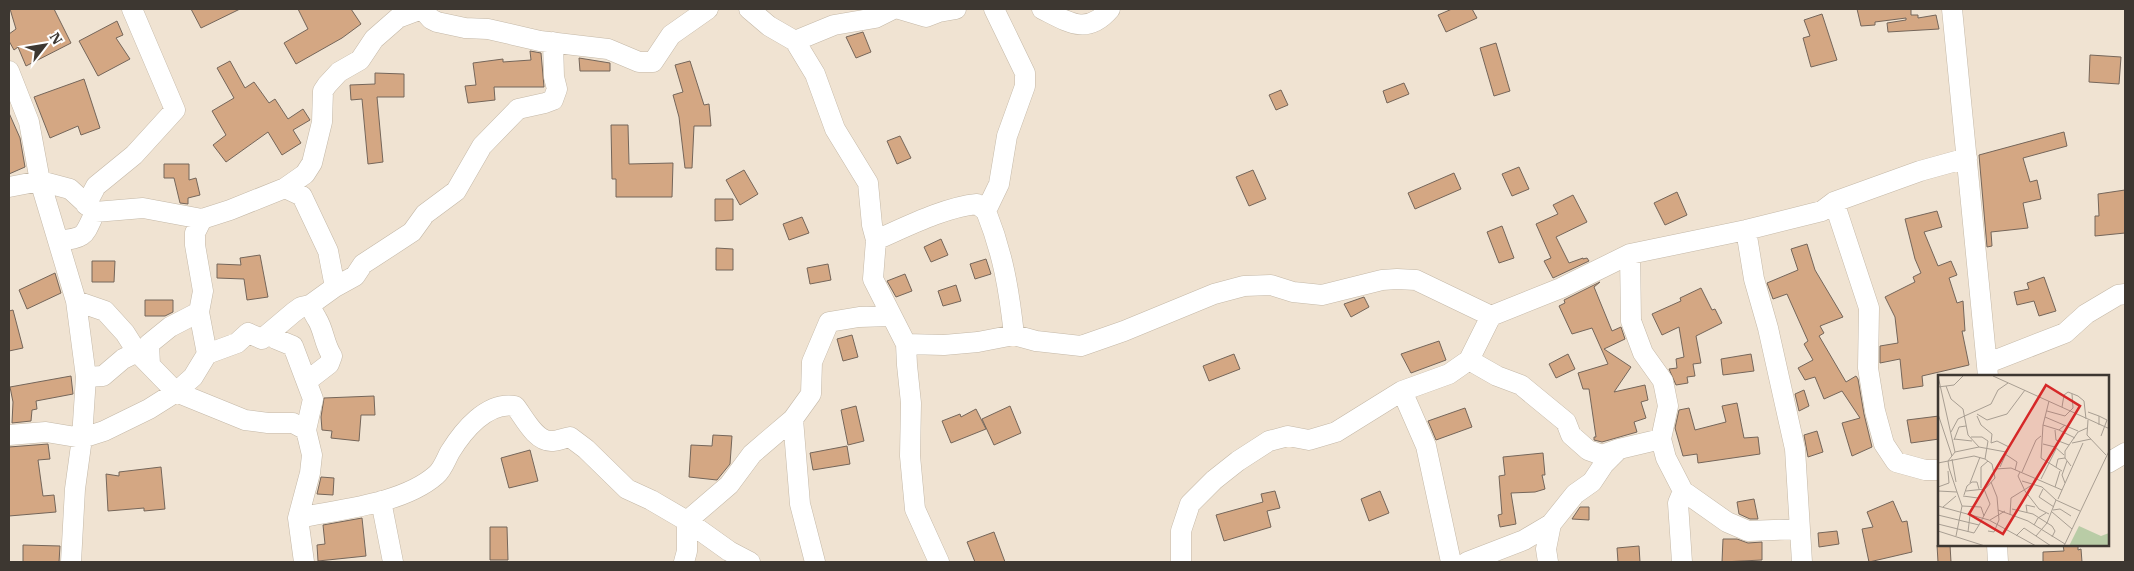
<svg xmlns="http://www.w3.org/2000/svg" width="2134" height="571" font-family="'IBM Plex Serif',serif">
<style>
.building{fill:#d4a783;stroke:#75665a}
.lines{fill:none;stroke-linecap:round;stroke-linejoin:round}
.minor-casing{stroke:#c4b8a7;stroke-width:21}
.minor{stroke:#fff;stroke-width:20}
.inset-road{fill:none;stroke:#a89e92;stroke-width:1}
.view{fill:#d62828;fill-opacity:0.15;stroke:#d62828;stroke-width:2.5}
.inset-edge{fill:none;stroke:#3d3731;stroke-width:2.5}
</style>
<rect width="100%" height="100%" fill="#f0e3d2"/>
<path class="building" d="M10,9H54L71,43L26,66L18,47L14,50L9,41V34L16,29Z
M191,9H240L201,28Z
M298,9H351L361,24L342,38L296,64L284,43L308,29Z
M1452,9H1472L1477,18L1446,32L1438,15Z
M1857,9H1911V15H1918V18L1936,15L1939,29L1888,32L1887,23L1906,20V18L1875,22V25L1861,26Z
M1822,14L1837,60L1811,67L1803,38L1810,36L1804,20Z
M117,21L123,35L116,38L130,59L98,76L79,41Z
M863,32L871,52L856,58L846,37Z
M1496,43L1510,91L1494,96L1480,48Z
M530,51L541,53L544,87H494L495,100L468,103L465,86L476,85L473,63L503,59V62L531,60Z
M2090,55L2121,57L2119,84L2089,82Z
M579,58L610,63V71H580Z
M230,61L245,88L254,82L269,103L275,99L288,119L303,109L310,120L293,130L301,143L282,155L268,132L226,162L213,145L226,135L212,111L234,98L217,68Z
M690,61L704,105L709,104L711,126H694L692,168H685L679,117L673,95L683,92L675,65Z
M375,73L404,74V97H377L383,162L368,164L362,99L351,100L350,85L375,84Z
M84,79L100,128L81,135L78,126L50,138L34,97Z
M1404,83L1409,94L1387,103L1383,91Z
M1281,90L1288,105L1276,110L1269,95Z
M9,113L20,138L25,167L9,174Z
M611,125H628L629,164L673,163L672,197H616V179H612Z
M2064,132L2067,146L2023,158L2030,182L2037,180L2041,199L2023,203L2028,228L1991,232L1992,246L1987,247L1979,155Z
M900,136L911,158L897,164L887,141Z
M164,164H189V180L196,178L200,195L188,198V204L180,203L174,178H164Z
M1519,167L1529,189L1512,196L1502,174Z
M744,170L758,194L740,205L726,180Z
M1253,170L1266,199L1249,206L1236,177Z
M1454,173L1461,189L1415,209L1408,193Z
M2125,190V233L2095,236V216H2099L2098,194Z
M1677,192L1687,215L1665,225L1654,203Z
M1573,195L1587,222L1556,237L1569,263L1583,258V259L1587,258L1589,261L1553,278L1544,261L1551,258L1536,224L1558,214L1553,205Z
M715,199H733V220L715,221Z
M1937,211L1942,227L1924,232L1938,266L1951,261L1957,275L1949,278L1957,303L1963,301L1965,331H1962L1969,365L1922,376L1923,386L1903,389L1900,359L1880,363V346L1898,343L1895,317L1885,297L1915,282L1913,277L1921,273L1915,259L1905,219Z
M802,217L809,233L789,240L783,224Z
M1502,226L1514,258L1499,263L1487,232Z
M941,239L948,255L931,262L924,247Z
M1807,244L1815,270L1843,317L1820,326L1824,333L1819,336L1846,382L1856,376L1858,379L1864,414L1872,447L1852,456L1842,423L1860,418L1842,391L1824,399L1815,377L1805,380L1798,368L1813,360L1804,344L1808,341L1787,294L1773,299L1767,283L1798,270L1791,249Z
M716,248L733,249V270H716Z
M260,255L268,297L247,300L244,279L217,278V264L241,265L240,258Z
M986,259L991,274L975,279L970,264Z
M92,261H115L114,282H92Z
M828,264L831,280L810,284L807,268Z
M55,273L61,293L27,309L19,290Z
M905,274L912,291L896,297L887,281Z
M2044,277L2056,311L2039,316L2034,301L2017,305L2014,292L2029,289L2027,283Z
M1600,282L1594,287L1612,331L1621,327L1625,339L1604,349L1631,367L1614,392L1645,385L1648,400L1641,402L1646,418L1634,422L1637,432L1602,442L1594,440V437H1596L1589,389H1583L1578,373L1608,364L1592,328L1572,334L1559,306L1565,303L1564,300Z
M956,285L961,301L943,306L938,291Z
M1701,288L1712,310L1715,309L1722,323L1696,336L1701,363L1693,364L1695,376L1687,377L1688,383L1676,385L1669,369L1677,368L1676,359L1684,357L1679,327L1662,335L1652,314L1681,301L1680,298Z
M1364,297L1369,307L1351,317L1344,304Z
M145,300H173V312L165,316H145Z
M13,310L23,348L9,351V311Z
M852,335L858,357L843,361L837,339Z
M1439,341L1446,360L1411,373L1401,354Z
M1234,354L1240,369L1209,381L1203,366Z
M1568,354L1575,369L1556,378L1549,364Z
M1751,354L1754,371L1723,375L1721,359Z
M71,376L73,394L36,401L37,409L32,410L31,421L12,423L13,402L10,387Z
M1804,390L1809,406L1799,411L1795,394Z
M374,396L375,415H361L359,441L331,438L332,431L322,430L321,417L324,398Z
M1737,403L1744,438L1758,437L1760,454L1698,463L1697,454L1683,456L1675,428L1679,410L1689,408L1695,430L1726,422L1722,406Z
M856,406L864,441L848,445L841,410Z
M1010,406L1021,433L994,445L982,419Z
M1465,408L1472,427L1436,440L1428,421Z
M976,409L986,429L951,443L942,421L960,414L961,417Z
M1939,416V439L1911,443L1907,420Z
M1817,431L1823,452L1808,457L1804,435Z
M713,435L732,436L730,464L717,480L689,477L691,445L712,446Z
M48,444L50,459L38,460L43,496L54,495L56,512L9,516V447Z
M847,446L850,464L813,470L810,453Z
M530,450L538,481L509,488L501,458Z
M1543,453L1545,475H1542L1545,489L1535,492L1511,493L1516,524L1500,527L1498,515L1502,514L1499,476L1505,475L1503,457Z
M161,467L165,509L144,511V508L108,511L106,474L119,476V472Z
M321,477L334,478L333,495L317,494Z
M1275,491L1280,508L1267,511L1271,527L1224,541L1216,515L1263,502L1261,494Z
M1380,491L1389,513L1369,521L1361,499Z
M1754,499L1758,519H1750L1739,514L1737,502Z
M1893,501L1902,522L1907,521L1912,552L1869,562L1862,529L1873,527L1867,512Z
M1580,507H1589V520L1572,519Z
M362,518L366,556L318,561L317,545L325,544L323,525Z
M490,527H507L508,560H490Z
M1837,531L1839,544L1819,547L1818,533Z
M994,532L1005,562H975L967,542Z
M1723,539H1737L1748,543L1762,542V560L1722,562Z
M23,545L60,546L59,562H23Z
M1937,545H1950L1951,562H1938Z
M2063,545H2078V550L2081,549L2082,562H2043V552L2064,551Z
M1639,546L1640,562H1618L1617,548Z"/>
<g class="lines">
<g class="minor-casing">
<path id="minor" d="M422,9L431,19L437,22L465,28L488,29L540,41L608,49L639,62H653L671,35L708,9
M749,9L769,26L795,41L815,74L835,129L868,183L872,225L876,240L873,279L906,344L907,365L911,403L910,456L915,509L939,562
M899,9L926,17L939,12L956,9
M1042,9C1068,22 1087,36 1110,9
M1952,9L1988,376
M795,41L834,25L875,18L893,9
M9,71L29,122L40,181L76,301L86,377L82,438L75,489L71,562
M9,187L40,181L70,189L95,212L143,208L202,219L230,210L285,188L305,174L312,163L322,122L323,91L327,85L339,72L360,60L374,39L398,18L422,9
M285,188L302,196L328,251L335,287
M1834,202L1869,308L1868,368L1875,411L1884,444L1896,462L1925,470H1939
M86,205L96,186L134,155L175,110L132,9
M986,211C1003,254 1009,289 1014,335
M202,219L195,233V245L203,291L199,312L207,354
M1746,230L1754,279L1768,328L1795,449L1802,562
M876,240C906,227 945,207 977,204L986,211L999,184L1007,136L1025,86V73L994,9
M58,241C86,237 83,238 95,212
M1630,254L1631,321L1643,353L1663,381L1668,406L1661,439L1666,458L1683,491L1727,522L1748,531L1799,529
M76,301L105,311L125,333L137,352L176,392L245,420L268,423H293L306,430
M270,334L276,339L293,346L313,399L306,430L312,455L310,473L298,518L304,562
M906,344L944,345L978,342L1014,335L1036,341L1081,346L1124,331L1214,294L1244,286L1271,285L1293,292L1322,295L1382,280L1397,279L1416,280L1491,316
M1469,360L1497,376L1521,385L1566,422L1571,435L1588,450L1602,455L1619,449
M1988,363L2065,333L2086,314L2118,295L2125,294
M150,365L149,344L170,327L199,312
M86,377L103,376L123,359L137,352
M307,381L329,364L332,356C324,344 324,330 317,319C314,314 312,311 310,305
M1402,391L1426,446L1451,562
M793,419L800,504L815,562
M9,435L46,432L82,438L104,431L149,409L176,392L193,377L207,354L237,343L248,333L262,339L294,312L301,307L310,305L335,287L355,276L363,264L412,232L425,214L456,191L482,146L518,109L545,103L553,100L557,89L554,77L553,42
M2108,463L2125,453
M381,501L393,562
M298,518C341,509 403,504 436,475C443,469 446,459 450,452C463,431 487,401 515,406C524,417 535,441 551,441C557,441 564,438 570,437L586,449L627,489L651,500L687,521L729,551L750,562
M1997,545L1998,562
M684,562L687,551V521L729,485L752,454L793,419L811,394L812,362L829,322L859,317L890,316
M1181,562V531L1190,504L1214,480L1238,461L1269,441L1288,436L1309,440L1336,432L1402,391L1449,374L1469,360L1491,316L1561,288L1630,254L1746,230L1822,211L1834,202L1920,171L1967,158
M1467,562L1524,540L1551,524
M1548,562L1546,549L1551,524L1575,494L1592,482L1604,464L1619,449L1661,439
M1682,562L1678,503L1683,491"/>
</g>
<use href="#minor" class="minor"/>
</g>
<g transform="translate(1938 375)">
<rect width="171" height="171" fill="#f0e3d2"/>
<path d="M141,151L163,161L171,158V171H131Z" fill="#b9cca6"/>
<path class="inset-road" d="M0,1L17,77M55,1L172,54M8,11L13,24L25,34L30,60L41,72M0,12L16,10L25,1M111,26L105,50L103,83L124,96M124,32L126,20L130,17L140,21L146,26L148,44M109,36L127,41L135,33L134,19M150,37L161,41V50M0,39L14,81M39,39L49,45L69,39L87,15M39,41L43,50L54,59L53,68M161,41L169,45L163,61M107,42L140,56M150,45L149,60L168,80M105,50L121,55L127,50M117,55L118,65L131,70M121,55L137,63M13,57L20,44L53,29L60,15L70,8M16,64L34,66M16,65L21,52L28,51M53,68L59,66L71,72L62,92M134,68L153,64M105,69L117,72L126,80M67,79L79,87L77,95M14,84L18,107M0,88L36,81L47,84L50,66L44,62H33M133,91L127,83V76L140,57L149,53M118,92L120,84L127,83M11,93L10,86L17,77L41,72L68,77M11,93L19,117M57,94L73,93L124,115M82,97L80,101L87,116L101,134L111,139M84,97L98,65L103,61M103,104L118,74M84,106L104,112L118,125L142,136M32,108L42,82M127,108L124,100L129,86M0,112L11,108L10,96M117,112L122,96M43,113V92L50,86M105,114L101,122L116,132M0,116L19,117L24,131M28,116L47,114L57,103L54,89L47,84M26,120L29,111L34,107H39L41,114M25,121L40,123M120,124L145,68M0,131L51,145L98,171M5,132L18,121M74,134L95,139L114,151L117,156L114,162M60,135L90,146L127,169M115,135L122,134L133,141M89,137L88,130L97,132M114,137L134,154M0,140L41,150L52,129L46,114M72,140L73,123L94,110M52,145L67,136M0,149L36,158L41,150M96,150L100,143L108,138M0,156L47,171M50,156L56,157L61,145L59,122L53,107M30,157L32,140M18,161L24,131L43,132L46,141M78,161L86,153L113,171M98,161L109,148L118,125M126,171L172,74"/>
<path class="view" d="M108,10L142,31L65,159L31,139Z"/>
<rect width="171" height="171" class="inset-edge"/>
</g>
<rect width="2134" height="571" fill="none" stroke="#3d3731" stroke-width="20"/>
<g transform="translate(45 45) rotate(59)" stroke="#ffffff" stroke-width="4" paint-order="stroke">
<path d="M0-4L9 19L0 12L-9 19Z" fill="#3d3731"/>
<text y="-8" font-size="14" font-weight="bold" text-anchor="middle" fill="#3d3731">N</text>
</g>
</svg>
